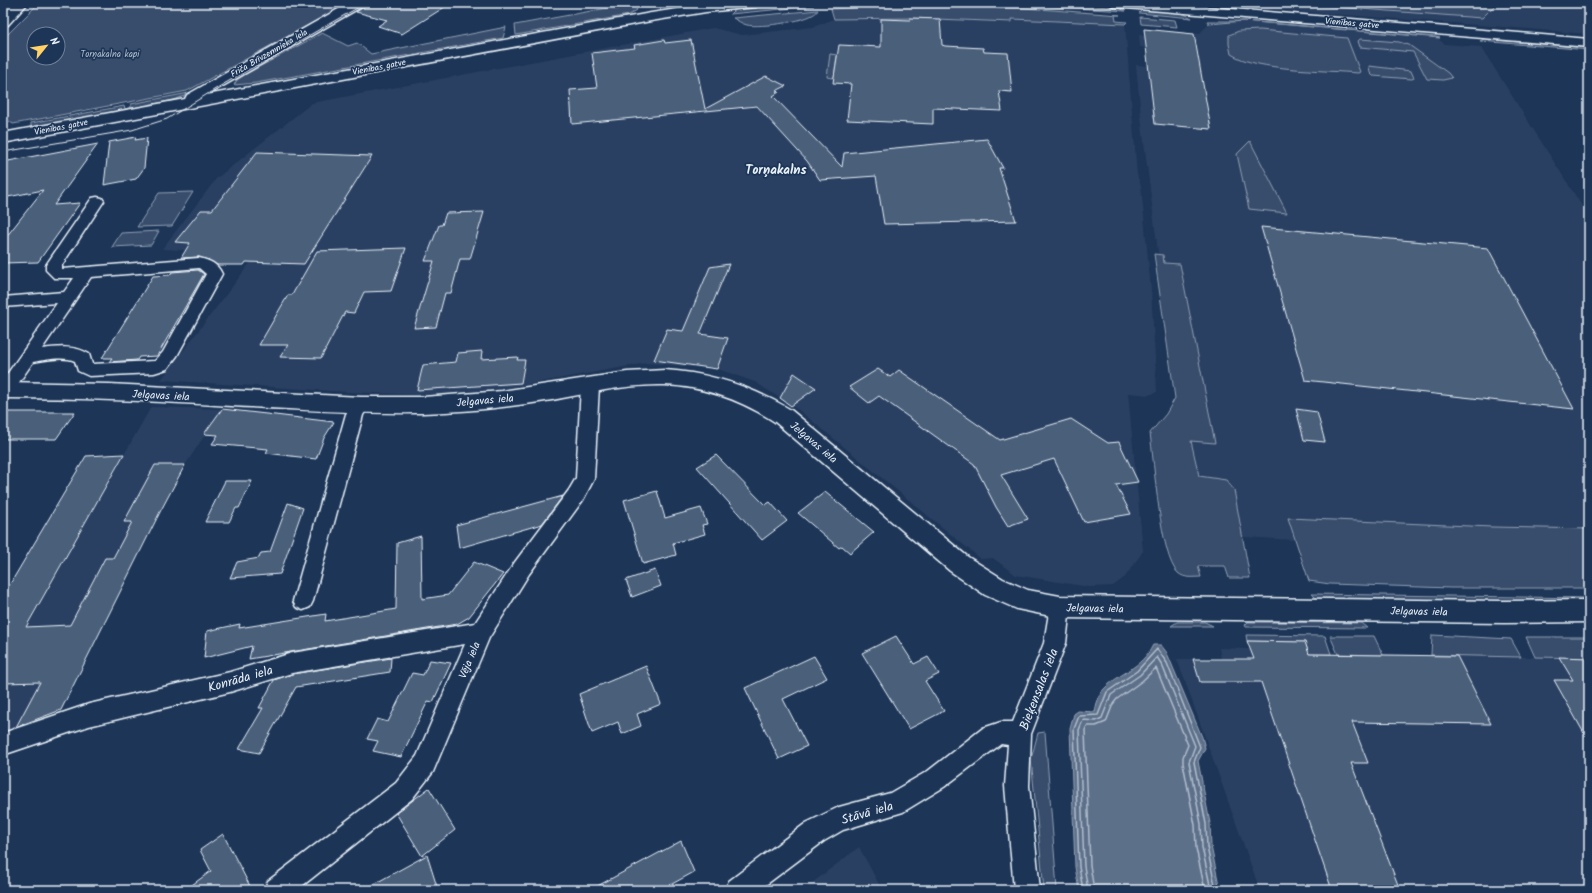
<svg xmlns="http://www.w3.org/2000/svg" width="1592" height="893" font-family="Kalam,sans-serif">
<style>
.built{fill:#2a4162}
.green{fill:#374d6c;stroke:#909fb2;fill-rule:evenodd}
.water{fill:#5d7089;stroke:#95a4b5}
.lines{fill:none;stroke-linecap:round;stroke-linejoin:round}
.shore{stroke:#b0bdcc;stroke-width:1.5}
.building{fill:#495e7a;stroke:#e8f1f8}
.street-casing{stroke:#e8f1f8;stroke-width:3}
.secondary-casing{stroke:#e8f1f8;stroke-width:3}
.street{fill:#1d3557;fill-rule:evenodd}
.secondary{fill:#1d3557;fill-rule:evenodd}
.tram{stroke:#e8f1f8;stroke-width:1}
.labels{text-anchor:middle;stroke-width:3.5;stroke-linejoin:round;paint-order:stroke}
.far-street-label{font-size:9px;fill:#e8f1f8;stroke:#1d3557}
.far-park-label{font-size:9px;fill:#b3c0ce;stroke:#1d3557}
.street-label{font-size:11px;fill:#e8f1f8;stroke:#1d3557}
.far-district-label{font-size:13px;font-weight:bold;fill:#e8f1f8;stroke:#1d3557}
.near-street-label{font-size:13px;fill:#e8f1f8;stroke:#1d3557}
</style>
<rect width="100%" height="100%" fill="#1d3557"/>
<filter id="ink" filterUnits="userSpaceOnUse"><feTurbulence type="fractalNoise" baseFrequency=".025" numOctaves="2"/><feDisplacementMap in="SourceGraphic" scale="8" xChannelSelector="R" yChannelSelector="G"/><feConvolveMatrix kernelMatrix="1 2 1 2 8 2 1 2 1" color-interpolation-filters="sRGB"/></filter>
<g filter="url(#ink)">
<path class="built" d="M1187,3H1589V34L1492,26Z
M880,18L1012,22V19L1125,24L1137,175L1141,186L1151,290L1157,392L1149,395L1128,393L1143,551L1125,577L1113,586L1089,587L1016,575L993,558L981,559L800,411L755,382L718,369L646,363L507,388L425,395L349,392L161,380L257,254L162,249L217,178L312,103L713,28L742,35L813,27L834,19Z
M1244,21L1437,38L1444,44L1481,47L1589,217V543L1379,545L1211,535L1192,446L1162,283L1142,126L1136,65L1149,66L1146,48L1140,47L1139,35L1145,36L1144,29L1199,34L1210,23Z
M151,407L222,409L176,479L61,710L3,734V669Z
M1219,648L1431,655L1589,658V890H1260L1177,659H1221Z
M859,847L882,890H803Z"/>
<path class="green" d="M39,3H349L187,91L13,124L3,117V39ZM34,34H58V58H34Z
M796,3L814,6L730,14L733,11L739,9Z
M987,3H1064L1119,8L1126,11Z
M1281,3H1497L1482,18Z
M896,5L1025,8L1120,15H1115L1116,21L1127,22L1125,24L1012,19V22L910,18L834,19L831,9Z
M613,7L616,9L635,7L637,10L629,15L516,35L515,25Z
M818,10C814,21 759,28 747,25C742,24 737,20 733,18Z
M1142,10L1182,13L1192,18L1139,13Z
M1140,17L1175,20L1177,27L1141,24Z
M1207,21H1244L1435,37L1440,38L1244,21L1209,24Z
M506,27L503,38L256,83L234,85L237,80L246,74L322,33L348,46L357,43L371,54Z
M1260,30L1347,38L1360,72L1358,73C1325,70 1257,71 1231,54L1229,44V35L1239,31Z
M1360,39L1399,42L1409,45L1448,73L1452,78L1443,80L1427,79L1413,52L1360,47L1358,41Z
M1484,39L1589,48V50L1480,41Z
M830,54L837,55L834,77L832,78L827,77Z
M1369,66L1411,71L1414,78L1412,79L1373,76L1370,73Z
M194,92L174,100L31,128V123L124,106L125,109L131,107V104Z
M1250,141L1287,213L1249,209L1237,154Z
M193,192L172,226L137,227L159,193Z
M159,231L151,245L112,247L121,233Z
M1154,254L1163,255L1164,263L1180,264L1215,443L1191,441L1199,476L1226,480L1234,490L1250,578H1229L1225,566H1198L1201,577C1193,577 1185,579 1178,573C1160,557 1154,461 1150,433L1166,414L1175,398Z
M1288,518L1492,527L1589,529V588H1451L1330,584L1309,581Z
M1312,594L1589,598V601L1539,602L1317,599Z
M1177,622H1205L1213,626H1171Z
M1248,622L1361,623L1367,628L1246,627L1245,625Z
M1246,635L1325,636L1331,654H1309L1305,642L1247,641Z
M1432,635L1511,639L1521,657L1431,655Z
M1330,636H1374L1383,655L1338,654Z
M1526,637H1589V658L1535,657Z
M1045,732L1056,876L1057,890H1044L1031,759L1038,733Z"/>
<path class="water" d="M1153,645H1161L1167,653L1202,737L1205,748L1198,761L1210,823L1211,846L1220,890H1079L1075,867L1070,729L1074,714L1078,711L1095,712C1096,705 1099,694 1104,689C1120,672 1141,669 1153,645Z"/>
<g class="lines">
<path class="shore" d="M1083,890L1079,867L1074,729L1079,716L1098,715L1107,692L1137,671L1157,649L1167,663L1200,747L1194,762L1206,824L1207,847L1216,890
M1088,890L1084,866L1079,730L1083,720L1096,721L1102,718L1111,695L1140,675L1157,657L1162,665L1195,746L1189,762L1201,824L1202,847L1211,890
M1094,890L1090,865L1085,730L1087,726H1096L1106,722L1113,704L1117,699L1142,681L1156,668L1188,745L1183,757V763L1195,825L1196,848L1205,890"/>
</g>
<path class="building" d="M366,3H451L402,34L378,26L387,20L356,12L364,7Z
M910,18L940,19L942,45L945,46L983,48L984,52L1008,53L1012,92L999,91L1002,111L933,108V124L847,120L851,84L833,83L839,45L881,47V19L910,20Z
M1144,29L1194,34L1211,129L1155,124Z
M664,40L665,43L691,40L705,109L766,76L786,86L776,91L779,92L773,96L842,167L844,153L987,139L1003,168H999L1016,221L884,224L876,176L820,180L807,161L757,106L572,124L570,90L597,88L592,53L635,48L634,45Z
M136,137L135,140L147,138L144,168L136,179L104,185L109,142Z
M98,144L54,205L80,203L38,262L3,263V241L43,190L3,198L6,176H3V162Z
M257,152L372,156L304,264L246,262L244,265H217L199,257L181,258L190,243L175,242L201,210H212Z
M484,212L470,259H460L451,293H445L436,327L414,328L434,261H425L439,225H442L446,213Z
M1261,227L1488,248L1574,409L1305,380Z
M406,248L391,291L364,292L354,313L345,312L321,358L280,357L288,345H259L288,295H292L317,251Z
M729,264L700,334L728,338L717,369L654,360L667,329L683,331L710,267Z
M198,270L204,274L157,356L139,357L137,360L109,362L112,358H102L153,276L170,275L172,272Z
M482,351L481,359L518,357L517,360H525L521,383L417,390L423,365L456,362L458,353Z
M878,369L890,377L899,370L1000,440L1071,419L1108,443L1119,442L1138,482L1116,485L1131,514L1084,522L1054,459L1001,475L1028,519L1008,526L996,507L974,464L879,396L869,403L849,387Z
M794,373L816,388L791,406L780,398Z
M222,409L275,415L334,422L324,438L316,459L266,453L268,449L212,444L218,435L204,434Z
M1296,409L1317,412L1325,442L1304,440Z
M8,412H75L56,439H3V418Z
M124,454L26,627L70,625L105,558H113L132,522H124L155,465H185L160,512L61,710L16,727L40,682L3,683V596L86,456Z
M716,455L765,505L770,502L787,521L762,540L697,467Z
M225,481H252L239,508H236L229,522H205Z
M657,491L665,518L701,508L707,524L702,525L705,534L673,543L676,555L643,564L624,500Z
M825,492L874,532L850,553L842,546L839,548L798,513Z
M563,496L542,524L459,548L456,525Z
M288,503L303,508L280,574L230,578L237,562L259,558L261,553L270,552Z
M421,536L422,599L448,595L474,562L503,574L469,617L457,624L249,659L252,646L204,658L207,631L240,624L239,628L326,614L325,621L396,609L397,543Z
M655,570L661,586L632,597L626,580Z
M896,636L914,664L928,657L939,674L925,681L944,711L909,729L862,653Z
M1247,641L1305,642L1309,654L1457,656L1491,724L1352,722L1368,763H1351L1400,890H1332L1261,682H1200L1193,659H1254Z
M814,656L827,678L783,699L807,746L779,759L745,688Z
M1559,657L1589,658V742L1554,680H1573Z
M391,658L390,672L296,687L259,753L239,749L263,708H259L274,680L292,674Z
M430,660L451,663L433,702L428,701L401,757L373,751L378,741L367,739L377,719L388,722L412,673L423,675Z
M646,666L661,704L637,714L641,726L622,734L618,722L592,733L579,694Z
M429,788L455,830L422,856L396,813Z
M223,834L252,890H185L211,871L200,850Z
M681,841L694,872L661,890H590Z
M427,855L438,890H363Z"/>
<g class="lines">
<g class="street-casing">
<path id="street" d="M3,3H23L24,5L19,8L3,9Z
M97,197L102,198L104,201L62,265V269L199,258C210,261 217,263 222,274L177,356L167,369L154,373L89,376L78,371L75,361C63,356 45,360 33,362L11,394L3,396V380L57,303L3,307V297L64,292L74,278H54L46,270V265L92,198ZM199,268L206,274L163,352L155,361L92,364L89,354C75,345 57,347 42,349L91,277Z
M590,380L596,382L599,386L594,479L583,500L529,574L489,638L433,772L412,799L297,890H264L268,881L396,783L417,756L465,644L292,673L230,692L89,726L3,755V733L89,704L230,672L292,653L475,623L515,562L569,490L576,478L581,386L584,382Z
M361,399L367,400L370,405L363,415L313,601L310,607L303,610L296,607L293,601L346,414L355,400Z
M1060,598L1067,600L1070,607L1066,643L1031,734L1029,786L1040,890H1014L1005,786L1008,745L1001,744L944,787L903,812L843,830L824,841L759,890H725L729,881L806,823L839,807L890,793L928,771L983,728L1001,722H1013L1044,643L1050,607L1053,600Z"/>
</g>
<g class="secondary-casing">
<path id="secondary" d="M14,3H28L8,25L3,26V14Z
M349,3H365L363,6L207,95L651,13L717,3H763L756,7L706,12L651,21L3,143V133L185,99L187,95Z
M1107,3H1161L1589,39V47L1114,7Z
M665,370C710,373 751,386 791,410L968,557L1003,579L1028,590L1060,596L1504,601L1589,600V622L1504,623L1060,618L1017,609L985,595L950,571L775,422C741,400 706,387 665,385C627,384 589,393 552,400C510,407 466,412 423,413C359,414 295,409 231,406C155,401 79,398 3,398V382L109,384L361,397H423L502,391L627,372Z"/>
</g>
<use href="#street" class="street"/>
<use href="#secondary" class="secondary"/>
<path class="tram" d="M3,152L132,130L167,119L222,85L366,3"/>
</g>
</g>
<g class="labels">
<g class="far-street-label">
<text transform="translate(1352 23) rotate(5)" y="3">Vienības gatve</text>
<text transform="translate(269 53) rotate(-30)" y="3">Friča Brīvzemnieka iela</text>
<text transform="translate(379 67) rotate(-11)" y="3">Vienības gatve</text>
<text transform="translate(61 127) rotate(-11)" y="3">Vienības gatve</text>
</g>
<g class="far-park-label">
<text x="110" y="57">Torņakalna kapi</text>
</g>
<g class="street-label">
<text transform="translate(161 395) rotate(3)" y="4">Jelgavas iela</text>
<text transform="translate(485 400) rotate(-5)" y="4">Jelgavas iela</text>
<text transform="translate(814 442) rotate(40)" y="4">Jelgavas iela</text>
<text transform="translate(1095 608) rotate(1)" y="4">Jelgavas iela</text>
<text transform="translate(1419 611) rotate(1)" y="4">Jelgavas iela</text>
<text transform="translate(469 660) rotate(-67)" y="4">Vēja iela</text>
</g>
<g class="far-district-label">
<text x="776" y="174">Torņakalns</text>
</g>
<g class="near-street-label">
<text transform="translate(240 678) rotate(-16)" y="5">Konrāda iela</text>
<text transform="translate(1038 689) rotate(-69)" y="5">Bieķensalas iela</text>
<text transform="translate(867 812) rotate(-16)" y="5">Stāvā iela</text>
</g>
</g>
<rect width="1592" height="893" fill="none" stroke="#1d3557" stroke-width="16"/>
<rect x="8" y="8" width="1576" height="877" fill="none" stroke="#e8f1f8" stroke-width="1.5" filter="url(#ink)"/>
<g transform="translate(46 46) rotate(60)"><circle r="19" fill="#1d3557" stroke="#6e8097"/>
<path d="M0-3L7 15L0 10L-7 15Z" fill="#ffd166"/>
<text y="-6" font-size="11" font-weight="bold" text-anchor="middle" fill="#e8f1f8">N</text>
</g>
</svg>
